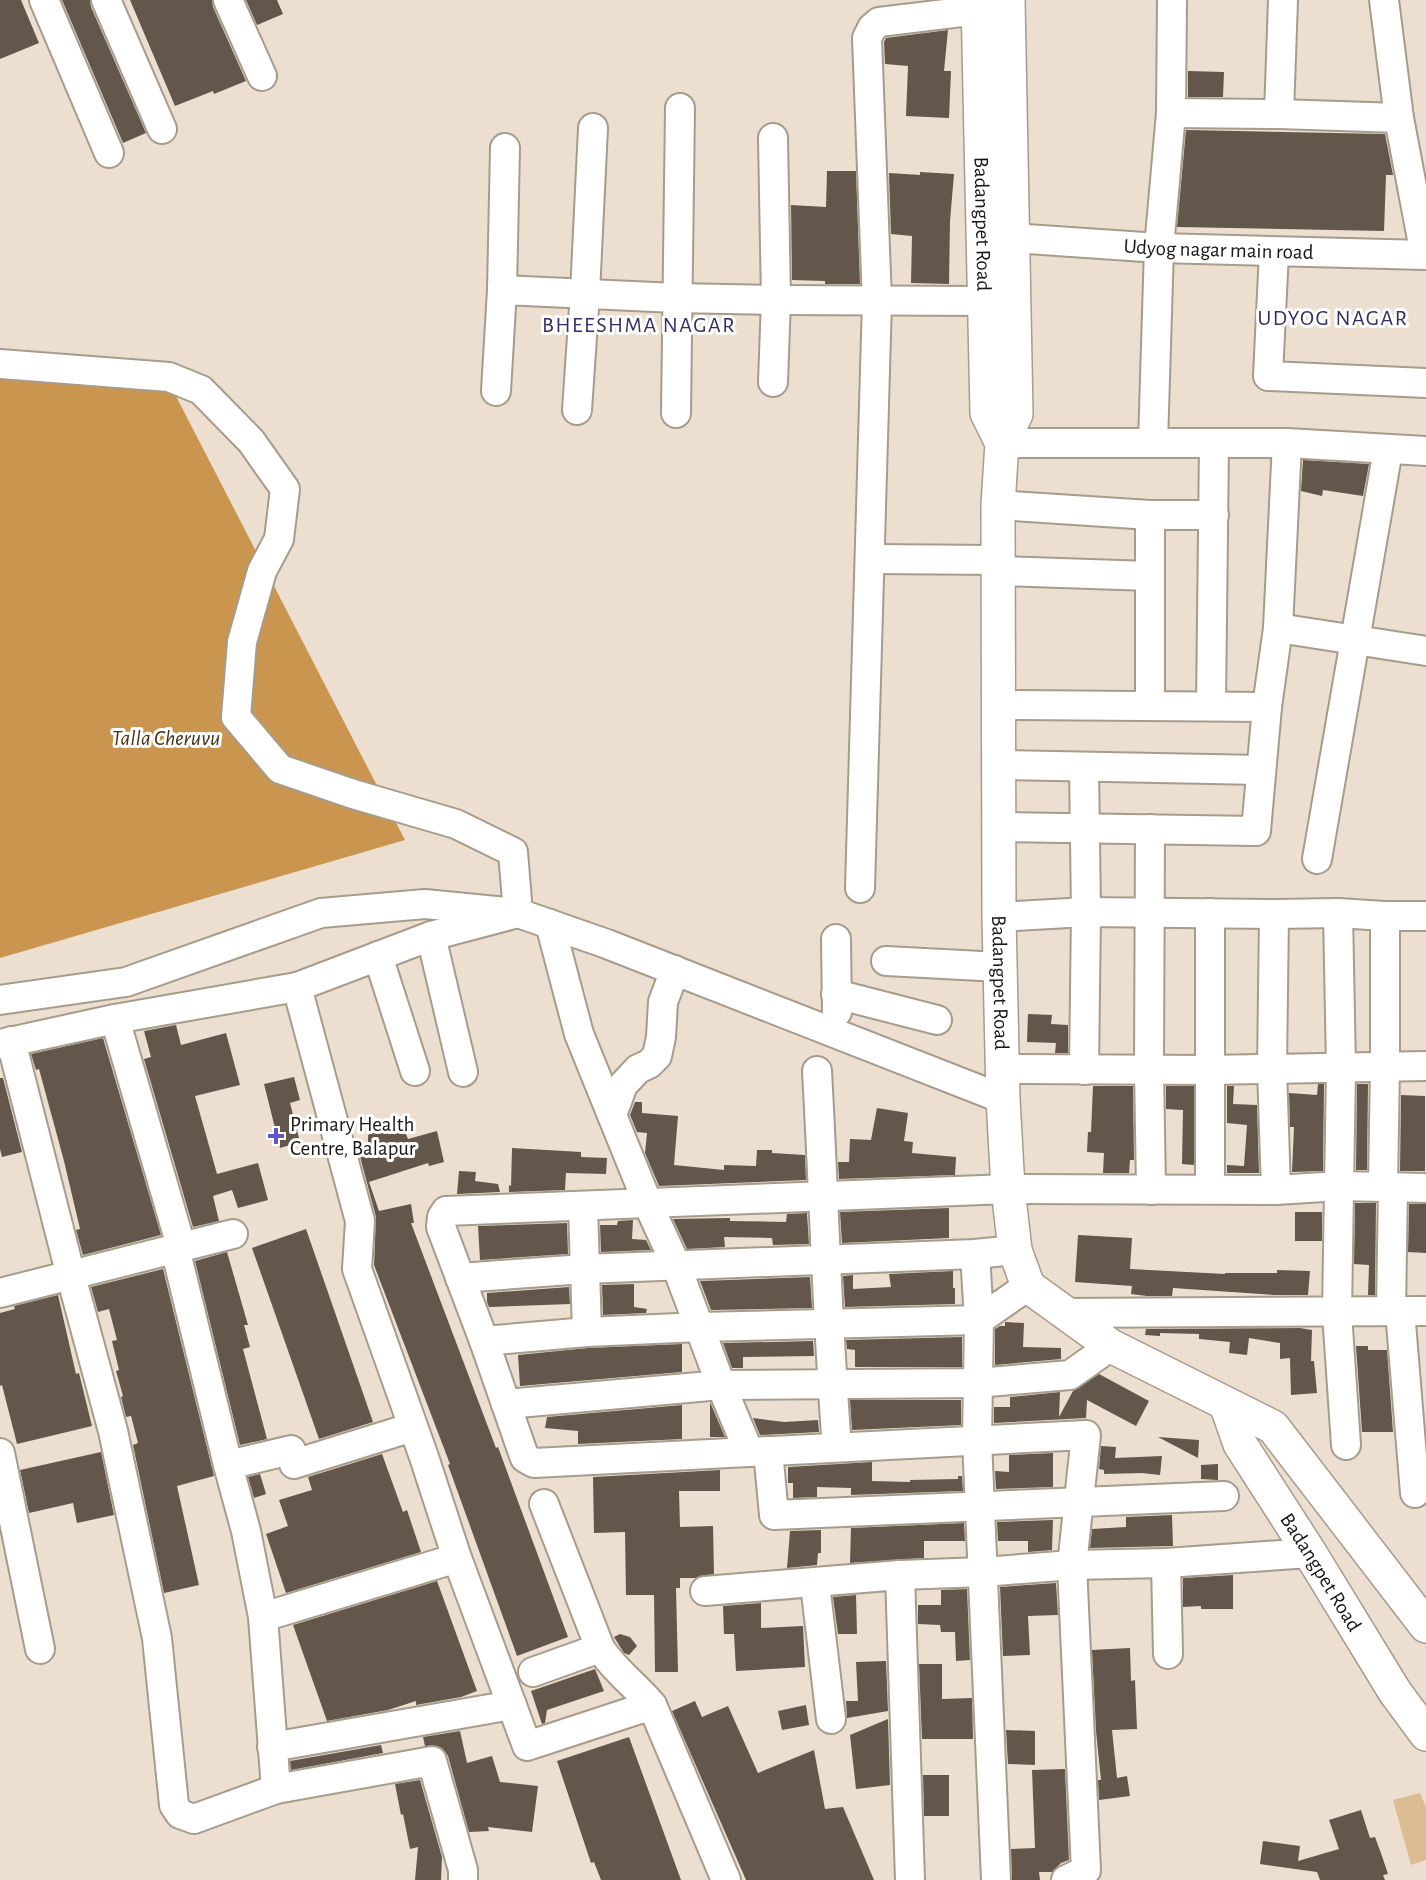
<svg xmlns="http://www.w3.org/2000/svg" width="1426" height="1880" font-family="'Alegreya Sans',sans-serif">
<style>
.green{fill:#dcbc93}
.water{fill:#ca964f}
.building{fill:#62574a}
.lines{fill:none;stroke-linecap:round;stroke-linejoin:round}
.minor-casing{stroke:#a79b8c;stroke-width:32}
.major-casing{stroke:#a79b8c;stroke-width:36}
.minor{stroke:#fff;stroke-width:28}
.major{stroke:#fff;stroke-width:33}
.poi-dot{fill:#6753cc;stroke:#fff;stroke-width:2}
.labels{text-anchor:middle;stroke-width:6;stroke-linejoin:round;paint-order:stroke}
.street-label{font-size:21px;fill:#1a1610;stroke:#fff}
.poi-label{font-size:21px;fill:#1a1610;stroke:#fff;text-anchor:start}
.neighbourhood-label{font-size:22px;letter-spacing:1.5px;fill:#352d68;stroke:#fff}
.water-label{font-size:22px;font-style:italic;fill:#452f10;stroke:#fff}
</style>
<rect width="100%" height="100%" fill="#ecdfd0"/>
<path class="green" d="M1420,1793L1426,1807V1860L1411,1865L1393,1800Z"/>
<path class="water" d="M0,366L163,371L405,840L0,958Z"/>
<path class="building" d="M0,0H21L39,43L0,59Z
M62,0H90L91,7L146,133L123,143Z
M130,0H212L213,7L246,81L214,94L213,91L175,106Z
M246,0H277L283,14L257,25Z
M948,30L944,71H951L949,118L906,116L908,66L885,64L884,42L886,38Z
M1188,71L1224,72L1223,97H1188Z
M1186,130L1385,134L1393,175H1386L1384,231L1177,227Z
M827,171H856L860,284H825V281L792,280L791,205L826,207Z
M920,172L954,174L950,221L949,284L911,283L912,236L891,234L889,173L920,175Z
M1303,460L1369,464L1363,496L1323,490L1322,496L1301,491Z
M1028,1014L1052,1015L1051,1024L1068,1025V1053H1055L1056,1043L1027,1042Z
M176,1025L181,1045L226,1033L240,1085L195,1096L217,1174L258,1163L268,1200L238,1208L232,1190L213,1196L219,1221L193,1227L144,1059L151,1057L144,1031Z
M103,1038L161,1235L83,1255L76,1230L80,1229L64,1161L39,1069L36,1070L31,1054Z
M294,1077L300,1100L290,1103L300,1142L280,1148L264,1084Z
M0,1078H3L22,1152L2,1157L0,1149Z
M1318,1084H1324L1323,1171L1292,1172L1294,1127H1290L1289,1093L1317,1095Z
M1357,1084H1368L1367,1170H1356Z
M1093,1086H1133L1134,1160H1130L1129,1173H1103L1104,1153L1087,1152L1088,1132H1091Z
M1166,1086H1194V1165L1182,1164L1183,1110L1166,1109Z
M1227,1086H1234L1233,1104L1257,1105L1259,1173H1227V1165L1244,1166L1247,1125L1227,1123Z
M1401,1095L1425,1096V1171H1400Z
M635,1102H642V1113L678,1116L674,1165L724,1170V1165L756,1166L757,1150H772V1153L805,1155L806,1180L659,1186L645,1153L647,1133L637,1132L630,1115Z
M877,1108L908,1113L904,1141L913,1142L912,1153L956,1157L955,1175L839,1179L838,1162H849L850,1139L871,1140Z
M400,1121L408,1139L437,1131L444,1162L429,1166L428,1163L369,1182L379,1211L411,1204L414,1223H411L496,1448L498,1447L568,1637L517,1656L448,1465L450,1464L374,1265L376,1217L357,1145L368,1142V1135Z
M512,1148L581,1152V1157L607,1158L606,1174L566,1173L565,1190L509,1192V1185L511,1186Z
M459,1171L476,1172L475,1181L498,1184L500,1192L457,1194Z
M1355,1203H1376L1375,1295H1368L1369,1265L1354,1264Z
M1409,1204H1426V1253L1408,1252Z
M949,1208V1238L842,1243L840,1212Z
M1295,1212H1322V1241H1295Z
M807,1213L809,1244L773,1245L772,1238L724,1237L725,1247L687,1249L673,1219L730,1218V1221L786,1222L787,1214Z
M633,1220L632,1239L646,1240L651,1250L601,1252L600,1225H617L618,1221Z
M567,1223L568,1254L480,1260L478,1226Z
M306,1229L373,1422L319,1439L252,1248Z
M1078,1235L1132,1238L1130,1269L1225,1274V1273H1277V1270L1310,1271L1308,1295H1274L1173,1288L1172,1296H1147L1131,1294L1132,1286L1075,1282Z
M227,1252L248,1325H244L250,1347L243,1349L267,1439L240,1445L195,1261Z
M163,1269L214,1476L177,1486L199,1585L164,1593L133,1445L138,1443L131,1416L126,1417L121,1397L123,1396L116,1371L119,1370L112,1341L117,1340L109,1309L98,1312L91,1287Z
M953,1271V1288H955V1304L845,1307L843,1276L853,1275V1289L891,1287L889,1274Z
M810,1277L812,1308L711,1310L700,1281Z
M634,1284V1307L647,1309L646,1313L603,1315L602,1285Z
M569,1287L570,1304L489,1307L487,1302V1293Z
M58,1295L76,1374L79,1373L92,1426L17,1444L2,1385L0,1386V1313L15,1309L14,1306Z
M1005,1322L1024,1323L1023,1347L1061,1348V1359L995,1365V1329L1000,1326H1005Z
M1300,1328L1312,1330L1311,1361H1314L1317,1393L1291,1395L1290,1358L1280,1359V1343L1249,1338L1247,1355L1229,1353L1230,1342L1199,1339V1334L1160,1333V1336L1145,1335L1146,1329Z
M962,1337V1367H855V1350L847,1349L846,1340Z
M813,1341L814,1356L743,1357V1368H732L723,1343Z
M682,1344V1372L520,1386L518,1355L588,1348Z
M1356,1346H1368V1350H1387L1393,1432H1362Z
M1099,1374L1149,1401L1136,1426L1087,1400L1086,1418L994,1423V1407H1010V1397L1060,1392L1059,1417L1073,1391Z
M850,1400H961V1425L852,1430Z
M710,1403V1402L725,1437H710Z
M682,1405V1439L578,1444V1431L545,1428L547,1417Z
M753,1418L784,1422L818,1420L819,1432L760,1435Z
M1158,1437L1199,1440L1198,1458Z
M1101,1446L1116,1447L1115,1458L1162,1456L1160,1475L1142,1473L1104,1474V1470L1099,1469Z
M101,1452L114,1515L77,1523L73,1503L29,1513L20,1470Z
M1053,1453V1487L996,1489L995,1471L1009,1472V1455Z
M382,1454L403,1512L407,1510L421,1552L286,1593L266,1534L288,1526L279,1500L312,1490L308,1477Z
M872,1462V1481L910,1482V1480L958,1479V1476H962L963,1491L851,1495V1488L817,1487V1497L793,1498V1483H788V1467Z
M1218,1464V1480L1201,1479V1465Z
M720,1470V1491H679L680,1527L713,1526L714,1574L695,1578H680V1588H676L678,1672H655L654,1595H626L625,1532L594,1533L593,1477Z
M260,1474L266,1494L254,1498L248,1477Z
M1172,1515L1173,1546L1090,1548L1092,1529L1126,1527V1517Z
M1053,1520L1052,1550L1028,1552V1541H998L997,1522Z
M964,1523L965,1541H924V1558L850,1563L851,1528Z
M821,1530V1553H818L817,1565L787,1568L790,1531Z
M1233,1575V1609H1201V1606L1183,1607V1578Z
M437,1581L477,1691L461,1697L416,1705V1701L388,1710L327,1721L293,1625Z
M1056,1583L1058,1615L1028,1616L1030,1655L1003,1656L1000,1587Z
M967,1589L970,1660L956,1661L955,1632H941L940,1625L918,1624V1605H941V1590Z
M856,1595L857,1634H838L833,1597Z
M761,1603V1628L803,1626L805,1667L736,1671L734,1634H724L723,1606Z
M620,1634L630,1637L637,1646L629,1655L624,1653L614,1637Z
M1130,1648L1131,1681L1135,1680L1137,1729L1112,1730L1117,1778L1127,1776L1130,1796L1099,1800L1098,1780H1101L1096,1731L1092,1650Z
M886,1661L888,1711L847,1718L846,1701H858L856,1662Z
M919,1664H942V1699L972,1698L973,1739H922Z
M595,1669L604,1691L547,1710L545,1723L542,1724L531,1691Z
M695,1701L702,1717L728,1706L758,1773L814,1750L825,1809L843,1807L874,1880H746L672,1711Z
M806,1705L809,1725L782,1730L778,1711Z
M888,1719L890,1785L856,1789L850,1735Z
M1006,1730L1035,1731V1765L1008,1764Z
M460,1731L467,1763L492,1756L500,1782L538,1786L532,1832L488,1827L489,1831L469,1832L448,1756L443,1749L438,1746H425L423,1737Z
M629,1737L681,1880H601L594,1862L591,1863L557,1761Z
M381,1745L383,1753L291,1770L290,1761Z
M1065,1769L1069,1860L1061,1863L1052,1872H1039L1040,1880H1012L1011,1849L1035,1848L1032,1770Z
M923,1775H949V1816H924Z
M420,1780L442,1857L441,1880H415L418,1847L410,1849L403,1814L401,1815L395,1784Z
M1361,1810L1370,1838L1375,1837L1382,1856L1388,1874L1383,1875L1385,1880H1320L1317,1872L1260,1864L1263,1841L1300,1846L1298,1861L1339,1849L1329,1820Z"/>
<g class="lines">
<g class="minor-casing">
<g id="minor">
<path d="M44,0L109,153"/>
<path d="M106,0L162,129"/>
<path d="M228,0L262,76"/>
<path d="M1384,0L1399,118"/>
<path d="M1171,113L1279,114L1399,118L1425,255"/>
<path d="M1279,114L1283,0"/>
<path d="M773,138L776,300L773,382"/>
<path id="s1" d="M1012,238L1159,248L1426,255"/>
<path d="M1274,252L1268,376L1426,383"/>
<path d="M502,290L505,148"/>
<path d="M0,364L169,377L201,390L251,441L285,489L279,539L262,571L242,642L236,717L280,769L353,794L456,824L513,852L518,913L431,936L297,987L360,1221L357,1269L424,1457L457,1558L527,1746L652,1705L726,1880"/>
<path d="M496,391L502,290L676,298L776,300L985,301"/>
<path d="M577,410L585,293L593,128"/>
<path d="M676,413L680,108"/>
<path d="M1002,443H1287L1426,451"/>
<path d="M1153,443L1159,248L1171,113L1172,0"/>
<path d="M998,505L1150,515H1214"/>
<path d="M870,559L999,560"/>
<path d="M999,571L1150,576V515"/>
<path d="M1150,576V705"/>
<path d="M1278,628L1287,443"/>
<path d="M1000,705L1267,707L1278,628L1426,651"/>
<path d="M1211,705L1214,444"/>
<path d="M999,765L1261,770"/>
<path d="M1084,767L1086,912L1084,1070"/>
<path d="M1000,827L1256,831L1267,707"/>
<path d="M1150,829L1149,1069L1151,1190"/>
<path d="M1317,859L1388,450"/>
<path d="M860,888L877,301L867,38L872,28L879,22L978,10"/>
<path d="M1338,913L1341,1067L1337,1313L1346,1445"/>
<path d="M1274,914L1272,1069L1276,1190"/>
<path d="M999,917L1086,912L1274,914L1338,913L1385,916H1426"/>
<path d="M550,924L579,1034L648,1204L676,1265L721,1385L749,1452"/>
<path d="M431,936L463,1072"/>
<path d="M836,939L837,1012"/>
<path d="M378,956L415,1071"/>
<path d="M886,961L1000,967"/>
<path d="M836,994L937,1020"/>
<path d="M0,1000L126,982L321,913L425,904L518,913L607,944L1003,1099"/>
<path d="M115,1019L181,1246"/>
<path d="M11,1041L71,1276L113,1431L157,1638L174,1805L180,1814L194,1819L276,1789L432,1761L463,1870V1880"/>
<path d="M0,1044L115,1019L297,987"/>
<path d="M1003,1069L1210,1070L1426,1066"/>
<path d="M817,1071C824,1196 827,1322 837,1447"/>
<path d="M612,1115L623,1085L638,1069L649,1064L657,1056L661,1037L663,1002L675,970"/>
<path d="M1383,1186L1385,1066V916"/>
<path d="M1210,1189V913"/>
<path d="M583,1207L587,1332"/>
<path d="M175,1248L228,1465"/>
<path d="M975,1254L979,1320L977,1440L996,1880"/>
<path d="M460,1278L584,1269L975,1254L1015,1250"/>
<path d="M0,1293L233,1234"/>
<path d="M1391,1311L1393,1187"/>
<path d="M1400,1311L1415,1493"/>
<path d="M1063,1313L1426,1311"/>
<path d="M484,1341L587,1332L700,1327L979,1320L1028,1286"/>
<path d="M506,1404L721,1385L977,1383L1070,1375L1111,1346"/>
<path d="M768,1451L774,1515L1224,1496"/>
<path d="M0,1453L40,1649"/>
<path d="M544,1504L600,1648C614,1670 635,1685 652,1705"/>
<path d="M1166,1563L1168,1654"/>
<path d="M900,1575L910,1880"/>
<path d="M815,1584L831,1719"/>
<path d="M705,1591L900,1575L983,1572L1072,1565L1166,1563L1310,1553"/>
<path d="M263,1617L457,1558"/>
<path d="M533,1672L600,1648"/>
<path d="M272,1747L512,1705"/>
<path d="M276,1789L263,1617L246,1531L228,1465L291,1450L294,1464L413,1427"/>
<path d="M1066,1880L1086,1870L1072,1565L1086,1435L534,1463L525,1458L523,1453L484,1341L441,1227L442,1217L446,1211L1008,1189L1276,1190L1340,1186L1426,1188"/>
</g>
</g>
<g class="major-casing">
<g id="major">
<path id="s2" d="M978,0L987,413L1002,443"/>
<path id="s3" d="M1008,0L1016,414L1002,443L998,505L999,917L1003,1099L1008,1189L1015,1250L1028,1286L1111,1346L1273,1427L1426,1626"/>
<path id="s4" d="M1226,1404L1240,1444L1310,1553L1395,1692L1426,1734"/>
</g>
</g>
<use href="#minor" class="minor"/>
<use href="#major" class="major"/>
</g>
<path class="poi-dot" d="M273 1127h6v6h6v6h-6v6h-6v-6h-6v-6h6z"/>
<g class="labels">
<g class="street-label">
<text dy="7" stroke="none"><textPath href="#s2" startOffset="224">Badangpet Road</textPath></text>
<text dy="7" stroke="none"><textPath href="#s1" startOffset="207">Udyog nagar main road</textPath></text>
<text dy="7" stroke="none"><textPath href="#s3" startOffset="986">Badangpet Road</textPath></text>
<text dy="7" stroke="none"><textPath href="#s4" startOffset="194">Badangpet Road</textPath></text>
</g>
<g class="poi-label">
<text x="290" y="1131">Primary Health<tspan x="290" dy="24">Centre, Balapur</tspan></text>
</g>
<g class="neighbourhood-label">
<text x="1333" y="325">UDYOG NAGAR</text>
<text x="639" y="332">BHEESHMA NAGAR</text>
</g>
<g class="water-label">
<text x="166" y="745">Talla Cheruvu</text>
</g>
</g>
</svg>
